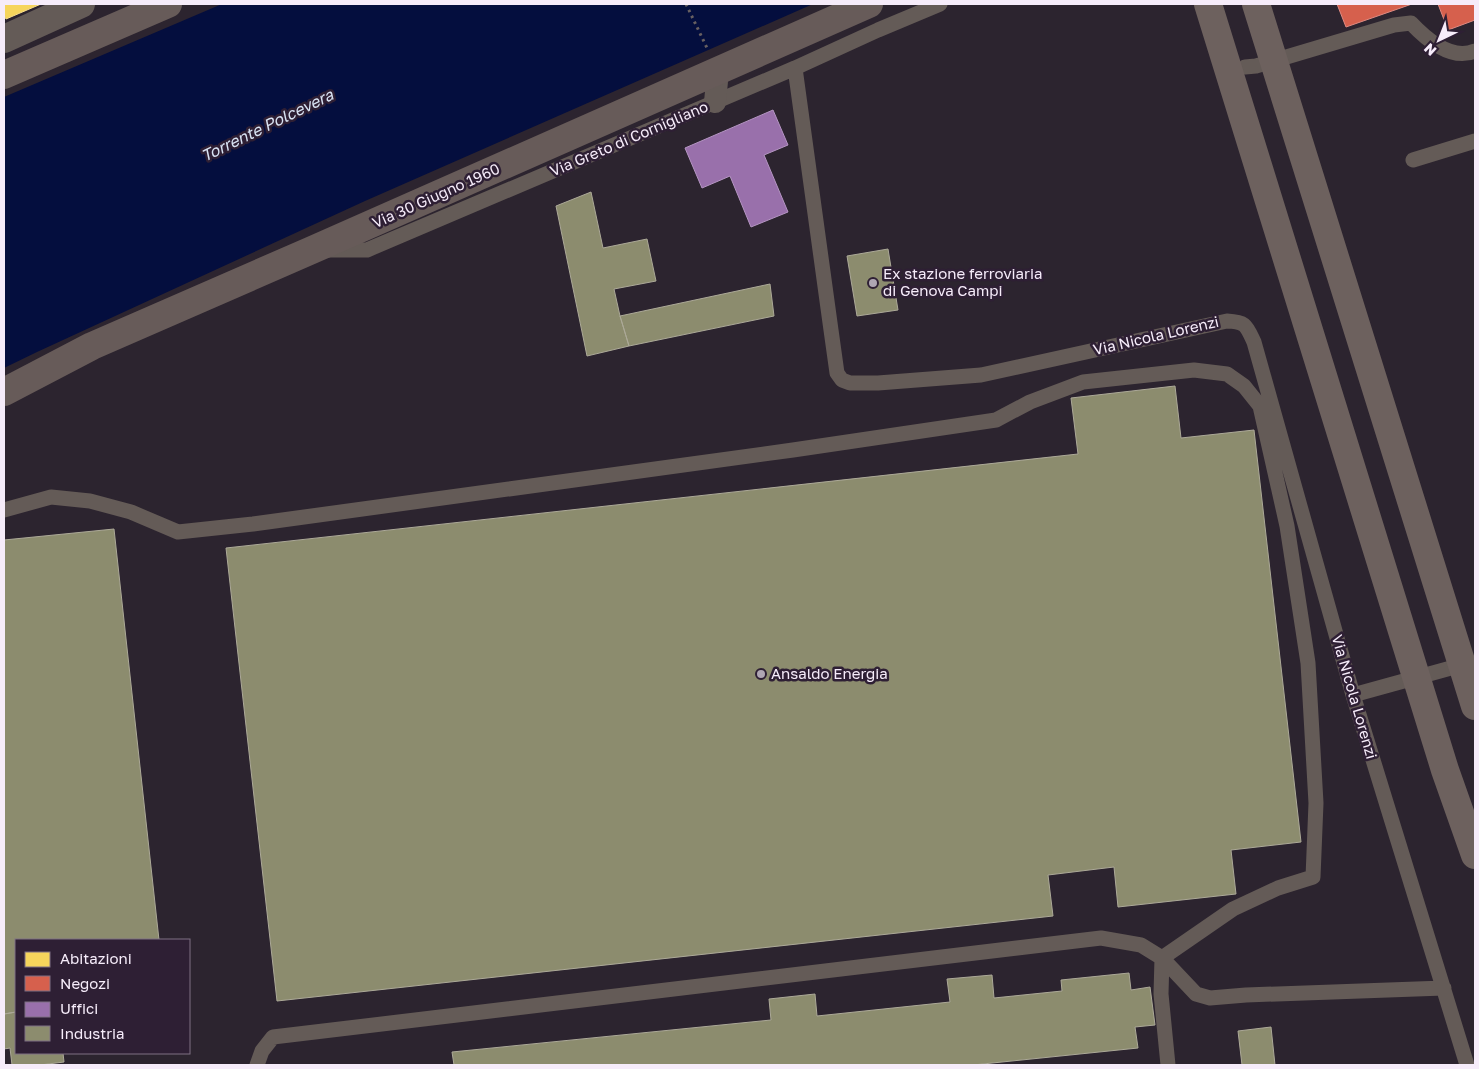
<svg xmlns="http://www.w3.org/2000/svg" width="1479" height="1069" font-family="'Golos Text',sans-serif">
<style>
.water{fill:#040e3e}
.homes{fill:#f6d55c;stroke:#f6dc8b}
.shops{fill:#d6604d;stroke:#e08a81}
.offices{fill:#9970ab;stroke:#b595c3}
.industry{fill:#8c8c6e;stroke:#aca998}
.lines{fill:none;stroke-linecap:round;stroke-linejoin:round}
.path{stroke:#686061;stroke-width:3;stroke-dasharray:2.5 4;stroke-linecap:butt}
.service{stroke:#645b57;stroke-width:15}
.pedestrian{stroke:#645b57;stroke-width:22}
.minor{stroke:#645b57;stroke-width:28}
.primary{stroke:#675b59;stroke-width:28}
.motorway-bridge{stroke:#6d615e;stroke-width:28}
.poi-dot{fill:#afa6b3;stroke:#2e1f34;stroke-width:2}
.labels{text-anchor:middle;stroke-width:5;stroke-linejoin:round;paint-order:stroke}
.street-label{font-size:15px;fill:#f6ecfa;stroke:#2e1f34}
.poi-label{font-size:15px;fill:#f6ecfa;stroke:#2e1f34;text-anchor:start}
.water-label{font-size:16px;font-style:italic;fill:#d9e3f4;stroke:#2e1f34}
</style>
<rect width="100%" height="100%" fill="#2c242f"/>
<path class="water" d="M222,4H813L365,201L37,352L4,368V97Z"/>
<path class="homes" d="M4,4H41L6,19L4,15Z"/>
<path class="shops" d="M1337,4H1412L1346,27Z
M1438,4H1475V20L1448,30Z"/>
<path class="offices" d="M773,110L788,145L764,155L788,212L751,227L730,176L702,188L685,148Z"/>
<path class="industry" d="M591,192L603,248L647,239L656,281L614,289L620,316L629,346L587,356L556,206Z
M888,249L898,310L857,316L847,256Z
M770,284L774,316L629,346L620,316Z
M1175,386L1181,438L1254,430L1301,842L1231,850L1236,894L1118,907L1114,867L1048,875L1053,916L277,1001L226,548L1078,454L1071,398Z
M114,529L159,940H16V1012L4,1014V540Z
M1129,973L1131,990L1150,987L1155,1025L1135,1027L1138,1048L973,1065H454L452,1052L771,1020L769,999L815,994L817,1016L950,1002L947,979L992,975L994,998L1062,991L1061,980Z
M16,1012V1053H63L64,1062L40,1065H12L10,1048L4,1049V1014Z
M1271,1027L1275,1065H1242L1238,1031Z"/>
<g class="lines">
<path class="path" d="M686,4L707,48"/>
<path class="service" d="M1245,67L1256,66L1394,25L1411,23C1427,40 1451,61 1475,51
M795,68L831,330L837,373L842,380L850,383H878L981,375L1227,321C1246,322 1246,325 1254,342L1353,695L1467,1065
M1413,160L1475,141
M326,250H367L795,68L878,30L940,4
M4,510L51,497L90,501L131,512L178,532L253,524L793,450L996,420L1030,402L1083,382L1194,370L1227,374L1244,386L1260,406L1287,526L1308,663L1316,803L1313,877L1278,888L1233,909L1162,958L1161,994L1168,1065
M1353,695L1469,663
M257,1065L262,1051L273,1037L1101,938L1141,945L1162,958L1196,994L1210,998L1246,995L1444,988"/>
<path class="pedestrian" d="M715,102L718,71"/>
<path class="minor" d="M4,39L81,4"/>
<path class="primary" d="M4,75L168,4
M4,392L92,346L312,250L869,4"/>
<path class="motorway-bridge" d="M1208,4L1445,770L1475,855
M1256,4L1475,706"/>
</g>
<g class="poi-dot">
<circle cx="873" cy="283" r="5"/>
<circle cx="761" cy="674" r="5"/>
</g>
<g class="labels">
<g class="street-label">
<text transform="translate(629 139) rotate(-23)" y="5">Via Greto di Cornigliano</text>
<text transform="translate(436 196) rotate(-24)" y="5">Via 30 Giugno 1960</text>
<text transform="translate(1156 336) rotate(-13)" y="5">Via Nicola Lorenzi</text>
<text transform="translate(1354 697) rotate(74)" y="5">Via Nicola Lorenzi</text>
</g>
<g class="poi-label">
<text x="883" y="279">Ex stazione ferroviaria<tspan x="883" dy="17">di Genova Campi</tspan></text>
<text x="771" y="679">Ansaldo Energia</text>
</g>
<g class="water-label">
<text transform="translate(267 125) rotate(-26)" y="6">Torrente Polcevera</text>
</g>
</g>
<rect width="1479" height="1069" fill="none" stroke="#f6ecfa" stroke-width="10"/>
<rect x="15" y="939" width="175" height="115" fill="#2e1f34" stroke="#7e7183"/>
<rect x="25" y="952" width="25" height="15" fill="#f6d55c" stroke="#7e7183"/>
<text x="60" y="964" font-size="15" fill="#f6ecfa">Abitazioni</text>
<rect x="25" y="976" width="25" height="15" fill="#d6604d" stroke="#7e7183"/>
<text x="60" y="989" font-size="15" fill="#f6ecfa">Negozi</text>
<rect x="25" y="1002" width="25" height="15" fill="#9970ab" stroke="#7e7183"/>
<text x="60" y="1014" font-size="15" fill="#f6ecfa">Uffici</text>
<rect x="25" y="1026" width="25" height="15" fill="#8c8c6e" stroke="#7e7183"/>
<text x="60" y="1039" font-size="15" fill="#f6ecfa">Industria</text>
<g transform="translate(1439 40) rotate(223)" stroke="#2e1f34" stroke-width="4" paint-order="stroke">
<path d="M0-4L9 19L0 12L-9 19Z" fill="#f6ecfa"/>
<text y="-8" font-size="14" font-weight="bold" text-anchor="middle" fill="#f6ecfa">N</text>
</g>
</svg>
